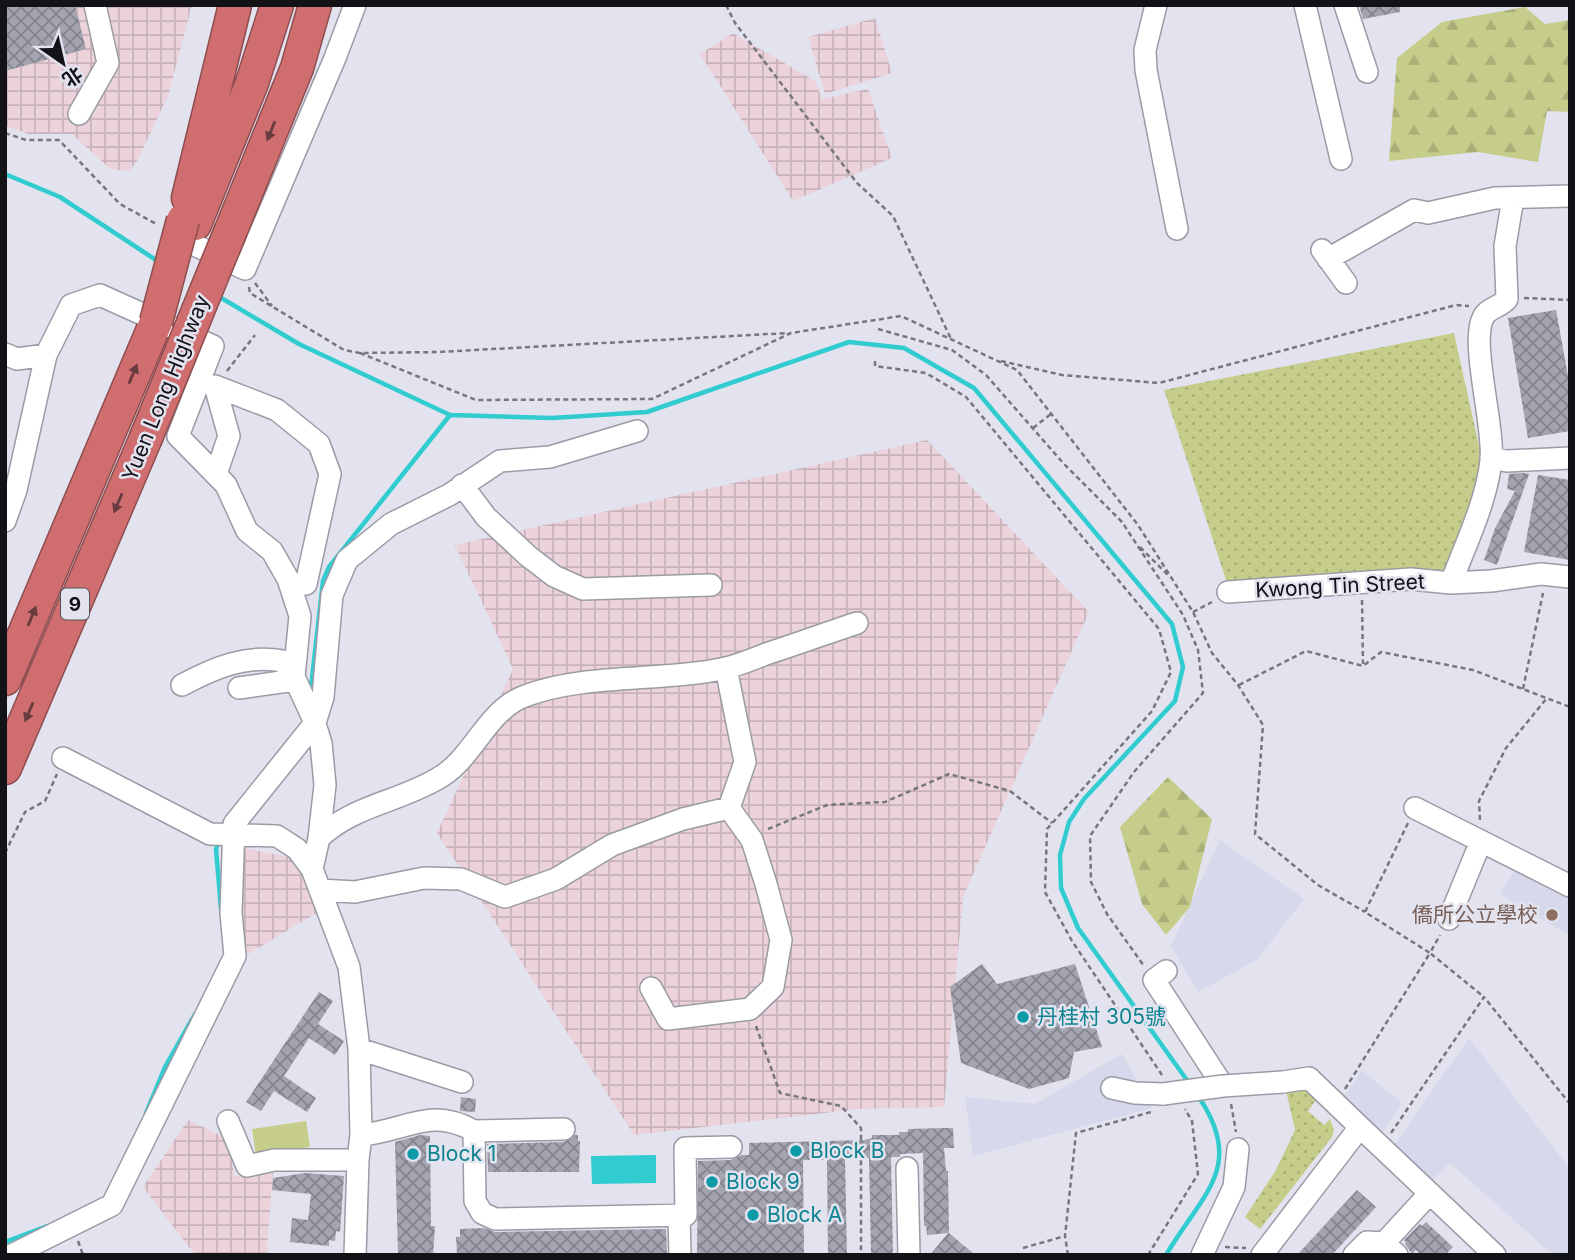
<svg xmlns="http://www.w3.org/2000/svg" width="1575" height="1260" font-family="Inter,'Noto Sans SC',sans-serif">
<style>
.built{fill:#d7d8eb}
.industrial{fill:url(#industrial-grid)}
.grass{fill:url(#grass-dots)}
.forest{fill:url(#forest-firs)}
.garden{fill:#c6cd8a}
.water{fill:#30cccf}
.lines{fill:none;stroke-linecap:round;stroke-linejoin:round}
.stream{stroke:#30cccf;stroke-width:4.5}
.building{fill:url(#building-cross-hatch)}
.minor-casing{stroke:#9b9ba6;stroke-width:24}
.highway-casing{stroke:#8e4e50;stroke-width:35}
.path{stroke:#76767e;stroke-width:2.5;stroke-dasharray:5 3.5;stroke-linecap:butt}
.minor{stroke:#fff;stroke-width:21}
.highway{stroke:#d06d6f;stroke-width:32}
.minor-bridge-casing{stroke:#9b9ba6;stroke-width:24;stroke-linecap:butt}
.highway-bridge-casing{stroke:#8e4e50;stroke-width:35;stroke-linecap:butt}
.minor-bridge{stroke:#fff;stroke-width:21}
.highway-bridge{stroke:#d06d6f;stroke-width:32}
.oneway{fill:#683b3f}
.education-dot{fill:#8d6e63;stroke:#e2e3ef;stroke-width:2.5}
.culture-dot{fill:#0f9aa8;stroke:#e2e3ef;stroke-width:2.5}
.labels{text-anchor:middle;stroke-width:5;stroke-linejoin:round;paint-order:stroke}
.shield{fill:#e2e3ef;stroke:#515158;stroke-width:2}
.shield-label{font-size:19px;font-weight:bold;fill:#131317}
.street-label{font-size:21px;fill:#131317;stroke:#e2e3ef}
.education-label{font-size:21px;fill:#785e54;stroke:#e2e3ef;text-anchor:end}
.culture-label{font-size:21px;fill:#0d838f;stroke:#e2e3ef;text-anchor:start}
</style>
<defs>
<pattern id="industrial-grid" width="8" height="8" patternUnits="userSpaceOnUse" patternTransform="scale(1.75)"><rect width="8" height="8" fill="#ebd2db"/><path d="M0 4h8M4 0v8" fill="none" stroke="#c9b3bb"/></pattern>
<pattern id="grass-dots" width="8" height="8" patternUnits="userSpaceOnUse" patternTransform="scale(1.75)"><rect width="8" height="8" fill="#c6cd8a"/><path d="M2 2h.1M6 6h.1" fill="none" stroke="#a9af76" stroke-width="1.8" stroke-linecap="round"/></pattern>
<pattern id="forest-firs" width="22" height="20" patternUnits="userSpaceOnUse" patternTransform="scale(1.75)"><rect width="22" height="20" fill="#c6cd8a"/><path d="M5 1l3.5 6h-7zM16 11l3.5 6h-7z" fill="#a9af76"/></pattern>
<pattern id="building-cross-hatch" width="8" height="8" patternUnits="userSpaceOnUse" patternTransform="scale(1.75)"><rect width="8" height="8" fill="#a4a4b0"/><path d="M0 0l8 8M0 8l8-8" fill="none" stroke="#84848e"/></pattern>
</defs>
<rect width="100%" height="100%" fill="#e2e3ef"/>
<path class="built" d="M1220,840L1304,899L1257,960L1198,992L1171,946Z
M1521,860L1570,890V936L1500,894Z
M1469,1038L1570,1169V1255H1553L1450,1163L1431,1182L1392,1148Z
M1122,1054L1152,1108L973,1156L965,1097L1035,1104Z
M1362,1070L1402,1103L1380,1137L1341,1102Z"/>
<path class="industrial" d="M5,5H192L168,96L137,161L129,171L110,169L72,134H29L5,126Z
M875,18L892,73L825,94L808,37Z
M733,33L815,81L822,99L868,89L892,158L793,201L700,54Z
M927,440L1089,612L963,897L944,1107L858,1109L634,1135L437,833L513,669L455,545Z
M239,847L298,859L320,911L245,956Z
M188,1120L227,1138L235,1176L273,1170L267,1249L269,1255H195L143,1187Z"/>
<path class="grass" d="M1454,333L1483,464L1445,572L1227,583L1164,390Z
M1306,1085L1318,1097L1308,1111L1324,1125L1330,1119L1334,1130L1332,1137L1260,1229L1245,1217L1276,1170L1295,1130L1285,1086Z"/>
<path class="forest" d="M1525,7L1545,24L1570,20V112L1547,111L1538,162L1478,152L1389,161L1397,58L1442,22Z
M1168,777L1212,819L1190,907L1166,935L1142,904L1120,827Z"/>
<path class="garden" d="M306,1121L310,1147L256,1156L252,1129Z"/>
<path class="water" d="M656,1155V1183L592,1184L591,1156Z"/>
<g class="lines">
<path class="stream" d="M5,174L60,197L159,262
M218,296L299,344L450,415L552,418L647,412L849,342L904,348L974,388L1172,624L1183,667L1175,701L1084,799L1069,822L1060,855L1061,888L1078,928L1189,1083
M310,696L323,581L329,567L450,415
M219,841L216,849L221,909
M146,1113L165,1067L195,1014
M5,1242L47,1226
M1166,1255C1201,1195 1247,1167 1198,1096"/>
</g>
<path class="building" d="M5,5H75L86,49L5,71Z
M1359,5H1400V12L1363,19Z
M1556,310L1570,387V431L1528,438L1508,318Z
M1523,473L1529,474L1497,565L1484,560L1495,528L1515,491L1507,489L1509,474Z
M1538,475L1570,480V560L1524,552Z
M982,964L997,984L1075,964L1102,1047L1074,1052L1069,1078L1029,1089L961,1063L950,987Z
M319,992L333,1001L318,1024L344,1041L335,1055L309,1038L284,1076L316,1098L307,1112L274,1091L261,1111L246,1102Z
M461,1097L476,1099L475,1112L460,1111Z
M944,1128H953L954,1148H944L946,1171H948L949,1233L975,1255H930L948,1233L927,1235L926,1226H924L923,1153L900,1154V1157H891L893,1255H871L869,1158H845L847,1255H828L827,1160H803L804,1255H697L698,1161L731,1160L741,1155H749V1143L864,1140L872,1138V1135H899V1132H908V1129Z
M420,1135L430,1136L431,1226H435L433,1255H398L395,1142Z
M575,1135H578V1141H580L579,1172H488L487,1144L564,1142Z
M305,1173L344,1176L340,1232L336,1231L335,1241L329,1240V1246L290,1242L292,1218L308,1220L311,1194L272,1190L273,1178Z
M1357,1190L1376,1207L1332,1255H1297Z
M1426,1222L1453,1247L1445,1255H1421L1416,1250L1412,1254L1405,1244L1406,1242L1404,1240L1420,1224L1422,1226Z
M484,1228L495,1232L666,1229L667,1255H457L456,1237H460V1229Z"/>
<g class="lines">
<g class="minor-casing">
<path id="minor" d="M1156,5L1145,50L1146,70L1177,229
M1305,5L1341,159
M1345,5L1367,72
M79,114L108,63L95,5
M182,239L245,269L335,58L355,5
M1322,250L1346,283
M1328,259L1414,210L1428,213L1495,198L1570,196
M5,354L17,359L46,355L71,305L100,295L213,346L178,436L226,485L247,531L272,551L288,579L300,616L294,677L313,718L321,743L325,785L319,838L312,869L349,967L359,1049L361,1135L358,1160L355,1255
M1491,458L1507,461L1570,458
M216,474L229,436L215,386L277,410L319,444L330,474L306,584
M462,485L486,517L528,556L554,576L583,589L711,585
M5,521L16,490L46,355
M1451,583C1466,543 1486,503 1491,461C1495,428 1470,343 1483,318C1487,308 1501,307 1507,299L1505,246L1513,198
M1228,592L1411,579L1451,583L1491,581L1541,574L1570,577
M726,668L745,762L729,808
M182,685C214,668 246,654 283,661L294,677
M239,688L295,680
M63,758L210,834L277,836L297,849L312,869
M1415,808L1570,886
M319,838C352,806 398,802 437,779C474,759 485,711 525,696C586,673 663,682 726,668C739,665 753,659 766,654C797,644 827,633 857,623
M320,890L355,892L424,878L461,879L505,897L556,879L612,845L683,819L729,808L752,840L766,884L781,940L773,987L750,1009L668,1019L651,988
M1449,919L1481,841
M1166,971L1154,980L1223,1086
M359,1049L462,1082
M1283,1082L1309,1078L1360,1127
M1112,1088L1135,1093L1163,1094
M228,1121L247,1166L274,1160H358
M564,1129L474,1131L475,1201L482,1213L495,1219L686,1215L685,1148L731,1147
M361,1135C406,1131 430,1106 474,1131
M907,1168L909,1255
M679,1215L680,1255
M1384,1243L1430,1193
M12,1255L112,1205L235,956L231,913L234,824L315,723L323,697L332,595L347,560L391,524L449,495L500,461L550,457L637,431
M1202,1255L1234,1187L1238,1149
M1262,1255L1360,1127L1495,1255
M1354,1255L1367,1242L1384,1243L1397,1255"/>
</g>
<g class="highway-casing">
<path id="highway" d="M188,198L235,5
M195,224L252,83L277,5
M231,230L297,68L315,5
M5,679L156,322
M5,768L145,440"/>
</g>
<path class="path" d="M726,5L735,23L857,183L893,216L951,339
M5,133L26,140H59L120,204L158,225
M255,283L272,306
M249,287L250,293L344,350L360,353L438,352L788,333
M1524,298L1570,300
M878,329L952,350L986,375L1064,464L1122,522L1183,615L1198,650L1203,693L1134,772L1090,836L1091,882L1107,914L1144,966
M360,353L476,400L652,399L791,333L901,316L1017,370L1138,525L1193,612L1212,653L1238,685L1263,725L1255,834L1318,885L1365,912
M875,361V366L926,373L966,397L1159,629L1171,672L1152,711L1047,829L1045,892L1072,941L1162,1075
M1001,361L1062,375L1159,383L1456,305L1469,306
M227,371L255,335
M1033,428L1051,414
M1140,547L1170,577
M1362,600L1363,664
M1193,612L1212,602
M1239,685L1306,651L1363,666L1381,652L1473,670L1570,707
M1523,689L1543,593
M1480,820L1479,801L1506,748L1547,698
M1408,823L1365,912L1430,953L1440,935
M768,829L827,805L885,802L949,774L1010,791L1052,823
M5,853L25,812L45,801L57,774
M756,1026L780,1093L841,1106L861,1128V1255
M1345,1089L1430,953L1484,997
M1231,1104L1236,1132
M1391,1133L1484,997L1570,1104
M78,1241L83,1255
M1225,1247L1246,1248
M1023,1248L1065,1236
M1068,1255L1065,1236L1076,1133L1151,1112
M1148,1255L1198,1174L1192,1121L1185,1109"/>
<use href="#minor" class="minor"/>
<use href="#highway" class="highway"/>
<g class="minor-bridge-casing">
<path id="minor-bridge" d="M1163,1094L1223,1086L1283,1082"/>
</g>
<g class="highway-bridge-casing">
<path id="highway-bridge" d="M156,322L183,220
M145,440L231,230"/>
</g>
<use href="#minor-bridge" class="minor-bridge"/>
<use href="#highway-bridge" class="highway-bridge"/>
</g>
<defs><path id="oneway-solid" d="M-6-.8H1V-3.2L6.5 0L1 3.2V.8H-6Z" transform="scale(1.75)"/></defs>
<g class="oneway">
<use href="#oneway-solid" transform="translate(271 131) rotate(112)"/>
<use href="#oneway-solid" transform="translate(133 374) rotate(-67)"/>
<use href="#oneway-solid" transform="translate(118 503) rotate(113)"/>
<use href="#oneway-solid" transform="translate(32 616) rotate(-68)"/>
<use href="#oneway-solid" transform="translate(29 712) rotate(113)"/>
</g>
<circle class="education-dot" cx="1552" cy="915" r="7"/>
<g class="culture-dot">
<circle cx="1023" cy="1017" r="7"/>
<circle cx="796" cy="1151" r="7"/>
<circle cx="413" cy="1154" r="7"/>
<circle cx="712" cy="1182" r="7"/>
<circle cx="753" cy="1215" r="7"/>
</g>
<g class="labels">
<rect class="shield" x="61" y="588.5" width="28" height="31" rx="5"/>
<g class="shield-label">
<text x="75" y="611">9</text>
</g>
<g class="street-label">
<text transform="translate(166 388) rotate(-68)" y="7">Yuen Long Highway</text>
<text transform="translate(1340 586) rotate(-3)" y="7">Kwong Tin Street</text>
</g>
<g class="education-label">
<text x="1538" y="922">僑所公立學校</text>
</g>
<g class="culture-label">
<text x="1037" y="1024">丹桂村 305號</text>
<text x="810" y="1158">Block B</text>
<text x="427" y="1161">Block 1</text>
<text x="726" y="1189">Block 9</text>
<text x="767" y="1222">Block A</text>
</g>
</g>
<rect width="1575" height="1260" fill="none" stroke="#131317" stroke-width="14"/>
<g transform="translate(63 63) rotate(146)" stroke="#e2e3ef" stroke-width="5" paint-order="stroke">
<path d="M0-5L12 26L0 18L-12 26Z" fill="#131317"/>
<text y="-10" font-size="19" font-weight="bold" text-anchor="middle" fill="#131317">北</text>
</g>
</svg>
